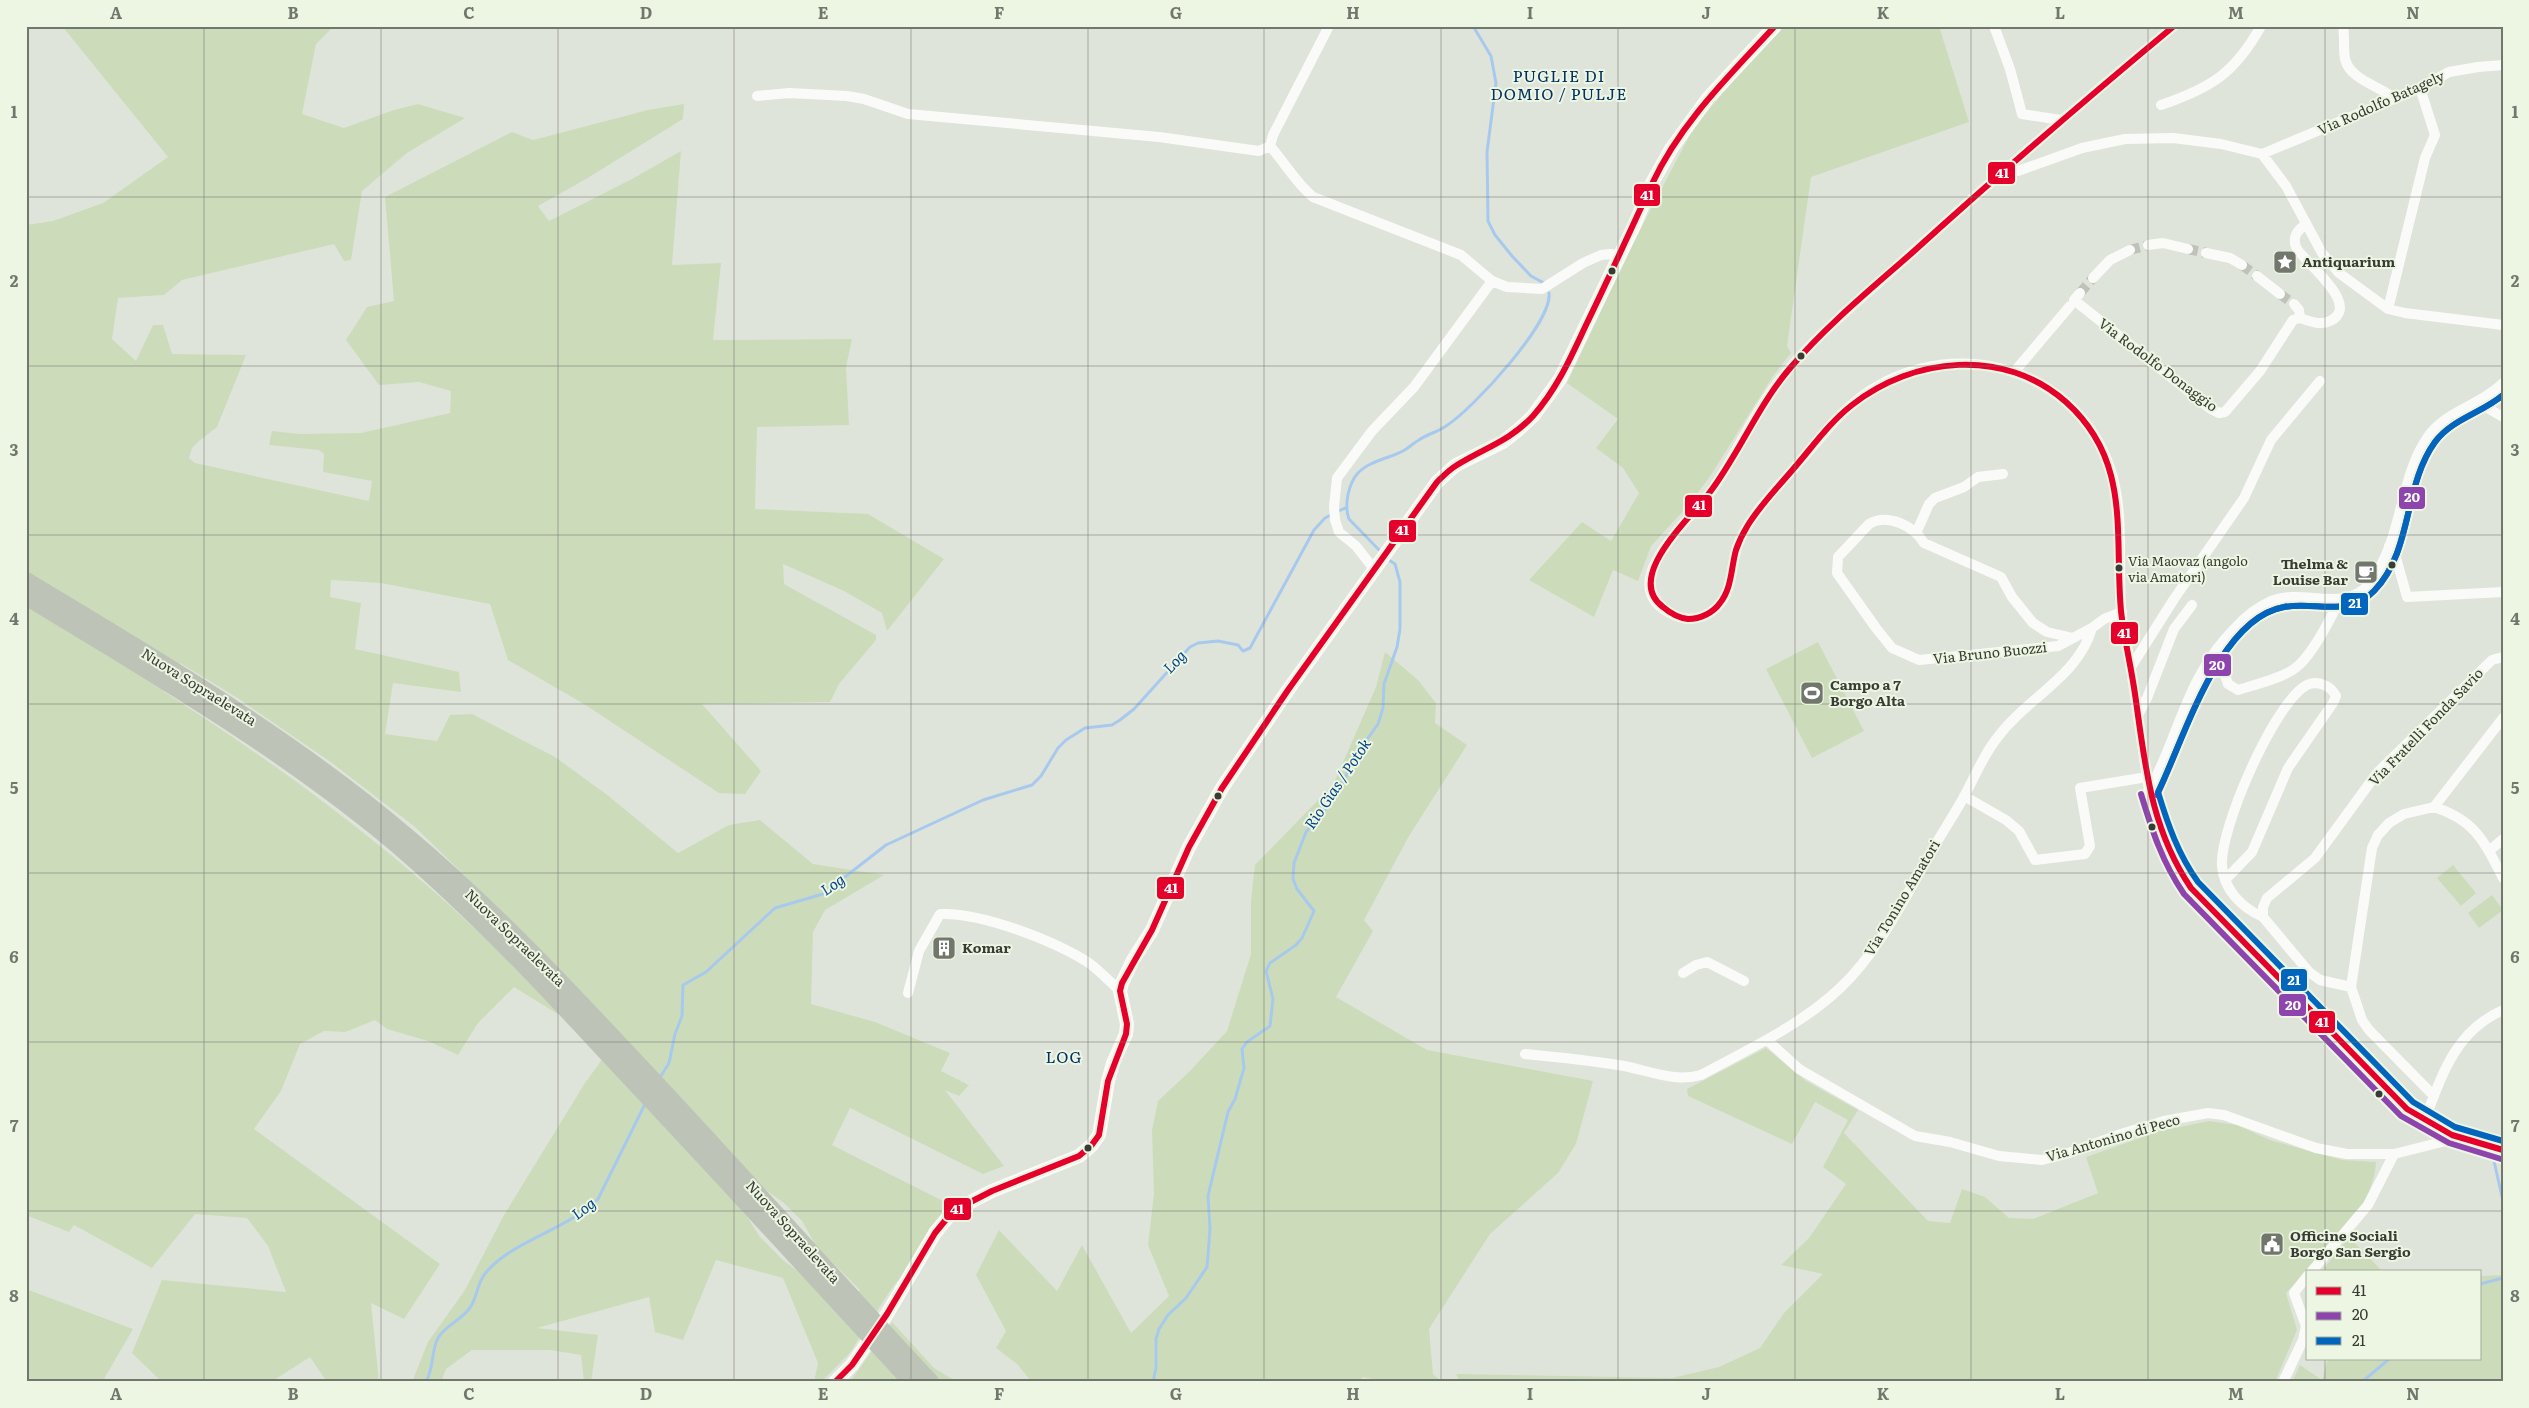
<svg xmlns="http://www.w3.org/2000/svg" width="2529" height="1408" font-family="Literata,serif">
<style>
.green{fill:#ccdcba;fill-rule:evenodd}
.lines{fill:none;stroke-linecap:round;stroke-linejoin:round}
.stream{stroke:#a8c9ee;stroke-width:3}
.street-tunnel{stroke:#bec2b9;stroke-width:10;stroke-dasharray:10 5;stroke-linecap:butt}
.street{stroke:#fafbf9;stroke-width:10}
.secondary{stroke:#fafbf9;stroke-width:14}
.highway{stroke:#bec3b8;stroke-width:18}
.bus-1-casing{stroke:#ecf6e2;stroke-width:10}
.bus-2-casing{stroke:#ecf6e2;stroke-width:10}
.bus-3-casing{stroke:#ecf6e2;stroke-width:10}
.bus-1{stroke:#e4002b;stroke-width:6}
.bus-2{stroke:#8e44ad;stroke-width:6}
.bus-3{stroke:#0065bd;stroke-width:6}
.grid{fill:none;stroke:#72776e;stroke-width:1;stroke-opacity:0.55}
.bus-dot{fill:#383c34;stroke:#ecf6e2;stroke-width:2}
.labels{text-anchor:middle;stroke-width:4;stroke-linejoin:round;paint-order:stroke}
.bus-label{font-size:13px;fill:#383c34;stroke:#ecf6e2;text-anchor:start}
.street-label{font-size:14px;fill:#383c34;stroke:#ecf6e2}
.poi-label{font-size:14px;font-weight:bold;fill:#383c34;stroke:#ecf6e2;text-anchor:start}
.water-label{font-size:15px;font-style:italic;fill:#024284;stroke:#ecf6e2}
.quarter-label{font-size:16px;letter-spacing:1px;fill:#023062;stroke:#ecf6e2}
.line-badge{stroke:#ecf6e2;stroke-width:2}
.badge-label{font-size:14px;text-anchor:middle;font-weight:bold;fill:#fff}
.neatline{fill:none;stroke:#72776e;stroke-width:2}
.grid-label{font-size:16px;text-anchor:middle;font-weight:bold;fill:#72776e}
</style>
<rect width="100%" height="100%" fill="#dfe4da"/>
<path class="green" d="M62,26H334L316,44L302,114L344,128L394,110L418,104L465,118L407,153L362,191L351,260L344,261L334,244L182,280L164,295L118,298L112,339L136,361L153,325H163L172,354L246,355L217,427L199,441L192,448L189,458L195,463L369,501L372,481L323,472L324,454L319,450L269,445L272,431L300,434L361,433L450,413L451,391L419,382L379,385L346,340L367,307L394,301L385,197L512,132L533,140L648,110L684,104L683,119L586,179L538,206L549,221L632,179L681,151L672,265L721,263L713,340L852,339L846,367L849,425L757,427L755,509L868,514L944,559L887,631L882,613L844,591L783,564L784,584L876,635V640L839,684L830,702L702,704L761,771L745,794L719,793L584,704L508,660L490,604L381,583L331,580L330,597L361,603L355,649L459,672L461,692L393,683L385,734L437,741L450,715L472,714L555,757L606,794L678,853L729,825L760,820L813,864L884,875L825,910L813,932L811,1004L875,1022L950,1053L941,1071L969,1085L959,1096L945,1090L1004,1166L983,1174L850,1108L832,1145L949,1204L930,1246L894,1285L849,1354L821,1382H814L818,1363L783,1278L716,1260L683,1340L655,1332L649,1297L537,1328L598,1335L591,1382H584L581,1355L550,1350H472L446,1369L441,1382H412L428,1342L465,1290L504,1215L585,1083L611,1047L514,987L478,1023L458,1055L428,1041L387,1029L375,1020L345,1032L324,1031L300,1044L281,1091L254,1129L440,1264L404,1319L371,1303L379,1382H327L310,1357L271,1382H162L132,1353L162,1280L286,1292L268,1246L247,1218L195,1214L152,1268L74,1225L69,1232L26,1215V225L53,221L103,203L168,157ZM180,663L236,697L332,763L415,827L547,956L522,975C414,864 292,774 163,691ZM719,1139L763,1188L784,1203L802,1221L816,1246L860,1290L853,1297L805,1277L783,1260L760,1237L741,1207L696,1161Z
M1785,26H1939L1969,122L1811,177L1787,346L1791,353L1773,376L1711,475L1687,507L1651,546L1638,581L1613,570L1594,617L1529,580L1582,522L1611,541L1639,493L1623,468L1596,448L1618,419L1567,383L1632,245L1694,127L1740,73Z
M1818,642L1864,731L1812,758L1766,669Z
M1385,652L1418,680L1436,703L1435,723L1467,745L1409,836L1364,920L1373,931L1336,997L1427,1050L1593,1081L1576,1144L1558,1173L1490,1234L1429,1329L1433,1374L1442,1382H1387L1363,1377L1357,1382H1032L1017,1364L996,1348L1006,1331L976,1275L999,1230L1057,1291L1082,1245L1131,1333L1169,1296L1148,1245L1154,1194L1152,1130L1158,1101L1189,1072L1227,1031L1251,954V900L1255,865L1333,785L1376,687Z
M2453,865L2476,893L2461,906L2437,878Z
M2492,895L2503,910L2479,928L2468,913Z
M1766,1048L1806,1081L1858,1110L1844,1133L1928,1221L1950,1223L1962,1189L1985,1197L2009,1218L2033,1219L2098,1193L2086,1157L2160,1131L2209,1121L2237,1125L2270,1140L2342,1160L2376,1162C2374,1212 2318,1257 2286,1293L2297,1330L2275,1382H1460L1456,1374L1672,1378L1719,1367L1760,1348L1784,1313L1823,1274L1781,1265L1809,1238L1846,1184L1823,1167L1848,1120L1815,1102L1792,1144L1688,1096L1687,1089Z
M2349,1237L2383,1272H2321Z
M2503,1275V1382H2292L2300,1365L2322,1380L2328,1359H2480V1276Z
M26,1289L133,1329L104,1379L106,1382H26Z
M892,1322L934,1368L957,1382H850Z"/>
<g class="lines">
<path class="stream" d="M1473,26L1491,56L1496,83L1487,152L1488,221L1495,235L1512,256L1531,276L1544,283
M1382,553L1349,519C1344,506 1348,484 1358,473C1369,461 1390,458 1403,451C1409,448 1413,443 1419,440C1427,434 1438,432 1446,426C1472,410 1553,322 1549,293
M659,1079L669,1063L675,1034L682,1016L683,985L706,972L775,908L823,894L886,845L983,800L1032,785L1041,776L1058,748L1066,740L1085,728L1112,725L1120,720L1134,709L1190,647L1198,643L1218,641L1238,645L1243,651L1250,648L1314,530L1325,518L1347,507
M2494,1161L2503,1201
M2480,1284L2503,1278
M426,1382C434,1368 431,1351 438,1338C445,1326 461,1320 469,1309C478,1298 476,1282 489,1269C518,1239 566,1230 598,1199L646,1102
M1153,1382L1156,1368V1339L1159,1329L1168,1315L1186,1298L1207,1267L1210,1229L1208,1196L1228,1112L1235,1099L1244,1068L1242,1049L1247,1042L1270,1026L1273,999L1266,971L1270,963L1296,945L1302,938L1314,911L1297,889L1293,879L1294,863L1306,832L1323,812L1343,782L1356,755L1378,724L1383,708L1384,684L1397,647L1400,629V582L1395,564L1386,558
M2362,1382L2389,1359"/>
<path class="street-tunnel" d="M2188,249L2206,253
M2130,250L2148,245
M2242,265L2257,276
M2080,293L2093,278
M2280,294L2294,304"/>
<path class="street" d="M1994,26L2010,69L2022,114L2061,120
M2174,26C2083,101 1995,177 1908,256C1863,298 1813,336 1776,385C1751,418 1735,457 1712,490C1690,521 1608,587 1676,616C1690,622 1705,618 1717,607C1734,591 1730,563 1739,542C1753,510 1781,484 1803,458C1818,441 1833,421 1850,406C1934,331 2072,358 2110,468C2125,512 2118,563 2121,608C2123,628 2128,649 2131,669C2137,709 2143,750 2149,791L2164,841L2175,865L2191,888L2407,1109C2435,1130 2467,1144 2503,1150
M2343,26C2345,37 2343,48 2345,59C2350,80 2380,86 2394,98
M757,96L789,93L847,96L864,99L908,114L1159,137L1259,151L1270,146
M2161,105C2211,88 2235,73 2261,26
M1270,146C1285,163 1296,183 1313,197L1461,255L1492,281L1507,287L1542,289L1583,263L1601,255L1611,254L1619,257
M1270,146L1273,135L1329,26
M2262,154L2420,88L2449,72L2478,67L2503,65
M2003,169L2018,171L2082,148L2125,139L2173,138L2221,144L2262,154L2286,186L2322,253L2339,273L2388,309L2405,313L2503,325
M2148,245L2163,243L2188,249
M2206,253L2230,258L2242,265
M2257,276L2280,294
M2093,278L2110,260L2130,250
M2080,293L2074,300L2211,409L2219,413L2225,412L2260,371L2293,320L2300,318C2309,321 2320,326 2330,321C2364,305 2300,259 2296,247C2292,236 2298,230 2306,224
M2294,304L2299,310L2300,318
M2388,309L2425,158L2435,135L2420,88
M2014,372L2070,306
M2472,404L2482,405L2503,417
M1917,531L1929,504L1935,498L1964,487L1978,477L2003,474
M2389,546L2395,554L2407,597L2503,592
M1374,569L1356,546L1339,532L1335,520L1334,507L1337,478L1372,431L1414,387L1492,281
M2073,638L2047,632L2033,623L2012,597L2001,577L1924,543C1914,526 1888,513 1869,524L1838,557L1837,573L1876,628L1892,648L1919,660L2058,646L2092,628L2104,619L2122,612
M2216,650L2228,684L2238,690C2254,685 2287,677 2299,665C2315,650 2330,620 2340,599
M2131,667L2174,599L2244,498L2271,440L2320,381
M2138,715L2147,698L2174,629L2192,605
M2149,791C2180,734 2186,677 2235,628C2245,617 2257,607 2271,601C2302,588 2344,613 2368,585C2403,543 2398,481 2427,438C2446,410 2480,406 2503,383
M1964,796L2006,820L2019,831L2035,860L2085,854L2090,846L2080,788L2147,777
M2434,807C2475,820 2484,841 2503,878
M2489,851L2503,839
M2225,880L2252,852L2288,768L2333,703L2336,696C2331,686 2318,680 2307,685C2275,701 2219,830 2222,866C2224,890 2242,908 2263,917L2309,972L2320,980L2351,987
M2263,917V907L2267,898L2315,858L2377,773L2492,660L2503,657
M1683,973L1696,965L1707,962L1744,981
M908,993L919,951L940,914C981,912 1055,941 1089,963C1100,971 1110,982 1120,991
M1767,1040L1799,1069L1915,1136L1950,1142L1999,1156L2042,1160L2066,1154L2124,1133L2164,1121L2208,1113L2224,1115L2316,1148L2347,1154H2394L2458,1138
M1525,1054C1556,1057 1587,1060 1618,1065C1646,1069 1672,1083 1701,1075C1747,1050 1801,1025 1839,989C1877,954 1905,898 1930,854C1941,834 1954,815 1965,795C1976,774 1985,752 2001,733C2029,697 2079,675 2092,628
M2434,1096L2369,1030L2362,1020L2351,987L2372,848L2378,835L2389,823L2404,814L2434,807L2503,718
M2424,1122C2442,1075 2455,1031 2503,1010
M2311,1272L2368,1205L2394,1154
M2283,1382L2303,1340L2306,1326L2294,1293L2308,1275"/>
<path class="secondary" d="M835,1382L852,1365L887,1314L935,1233L953,1211L992,1191L1079,1156L1091,1146L1099,1135L1108,1081L1113,1063L1126,1034L1127,1024L1120,991L1122,983L1133,960L1152,930L1189,847L1222,788L1288,690L1437,482L1456,465L1503,442L1518,430L1533,416L1560,379L1634,226L1652,183L1671,149L1708,98L1775,26"/>
<path class="highway" d="M26,581C157,660 289,737 406,836C486,903 557,978 628,1054C730,1162 828,1273 930,1382
M26,596C154,674 284,749 399,846C479,915 551,992 623,1070C720,1173 816,1278 912,1382"/>
<g class="bus-1-casing">
<path id="bus-1" d="M2174,26C2085,100 1998,175 1913,252C1871,289 1827,325 1791,367C1758,405 1740,452 1710,492C1691,518 1623,577 1663,607C1670,613 1679,618 1688,619C1700,619 1713,613 1720,603C1732,588 1731,568 1736,550C1739,541 1743,533 1748,525C1761,504 1779,486 1795,467C1813,446 1830,422 1852,405C1913,357 2004,347 2066,402C2132,461 2114,534 2121,611C2124,638 2131,666 2135,694C2145,763 2150,828 2191,888L2407,1109L2452,1135L2503,1150
M835,1382L852,1365L887,1314L935,1233L953,1211L992,1191L1079,1156L1091,1146L1099,1135L1108,1081L1126,1034L1127,1024L1120,991L1122,983L1152,930L1189,847L1222,788L1288,690L1437,482C1443,476 1450,469 1457,465C1484,448 1510,441 1533,416C1557,389 1571,357 1586,325C1609,278 1630,231 1652,184C1680,123 1730,75 1775,26"/>
</g>
<g class="bus-2-casing">
<path id="bus-2" d="M2141,794C2152,830 2162,862 2184,894L2401,1116L2449,1143L2501,1159
M2157,795C2183,742 2218,618 2284,607C2315,601 2348,618 2374,591C2413,551 2403,486 2435,442C2452,419 2482,413 2503,395"/>
</g>
<g class="bus-3-casing">
<path id="bus-3" d="M2503,395C2482,413 2452,419 2435,442C2403,486 2413,551 2374,591C2348,618 2315,601 2284,607C2218,619 2184,740 2158,792C2168,825 2178,854 2198,882L2413,1102L2455,1127L2503,1141"/>
</g>
<use href="#bus-1" class="bus-1"/>
<use href="#bus-2" class="bus-2"/>
<use href="#bus-3" class="bus-3"/>
</g>
<path class="grid" d="M204,26V1382M381,26V1382M558,26V1382M734,26V1382M911,26V1382M1088,26V1382M1264,26V1382M1441,26V1382M1618,26V1382M1795,26V1382M1971,26V1382M2148,26V1382M2325,26V1272M26,197H2503M26,366H2503M26,535H2503M26,704H2503M26,873H2503M26,1042H2503M26,1211H2503M2325,1359V1382"/>
<defs>
<g id="sight-square" transform="scale(1.25)"><rect x="-9" y="-9" width="18" height="18" rx="4" fill="#72776e" stroke="#ecf6e2"/><path d="M0-6L1.8-2.2L6-1.7L2.9 1.2L3.7 5.4L0 3.3L-3.7 5.4L-2.9 1.2L-6-1.7L-1.8-2.2Z" fill="#fff"/></g>
<g id="cafe-square" transform="scale(1.25)"><rect x="-9" y="-9" width="18" height="18" rx="4" fill="#72776e" stroke="#ecf6e2"/><path d="M-5.5-4.5H6V0H3Q3 3.5 0 3.5H-2.5Q-5.5 3.5-5.5 0ZM3-3.2v2h1.7v-2ZM-6 4.5H4V6H-6Z" fill="#fff"/></g>
<g id="stadium-square" transform="scale(1.25)"><rect x="-9" y="-9" width="18" height="18" rx="4" fill="#72776e" stroke="#ecf6e2"/><path d="M0-5a6.5 5 0 1 0 0 10a6.5 5 0 1 0 0-10ZM-3.5-1.8h7v3.6h-7Z" fill="#fff"/></g>
<g id="building-square" transform="scale(1.25)"><rect x="-9" y="-9" width="18" height="18" rx="4" fill="#72776e" stroke="#ecf6e2"/><path d="M-4-6H4V6H1V3H-1V6H-4ZM-2.5-4.3h1.7v1.8h-1.7ZM.8-4.3h1.7v1.8H.8ZM-2.5-1h1.7V.8h-1.7ZM.8-1h1.7V.8H.8Z" fill="#fff"/></g>
<g id="civic-square" transform="scale(1.25)"><rect x="-9" y="-9" width="18" height="18" rx="4" fill="#72776e" stroke="#ecf6e2"/><path d="M-.6-6.5H3V-4.5H.6V-3L4-1V1h2V6H-6V1h2V-1L-.6-3ZM-1.2 2.5V6h2.4V2.5Z" fill="#fff"/></g>
</defs>
<g fill-rule="evenodd">
<use href="#sight-square" x="2285" y="262"/>
<use href="#cafe-square" x="2366" y="572"/>
<use href="#stadium-square" x="1812" y="693"/>
<use href="#building-square" x="944" y="948"/>
<use href="#civic-square" x="2272" y="1244"/>
</g>
<g class="bus-dot">
<circle cx="1612" cy="271" r="4.5"/>
<circle cx="1801" cy="356" r="4.5"/>
<circle cx="2392" cy="565" r="4.5"/>
<circle cx="2119" cy="568" r="4.5"/>
<circle cx="1218" cy="796" r="4.5"/>
<circle cx="2152" cy="827" r="4.5"/>
<circle cx="2379" cy="1094" r="4.5"/>
<circle cx="1088" cy="1148" r="4.5"/>
</g>
<g class="labels">
<g class="bus-label">
<text x="2128" y="566">Via Maovaz (angolo<tspan x="2128" dy="16">via Amatori)</tspan></text>
</g>
<g class="street-label">
<text transform="translate(2381 103) rotate(-24)" y="5">Via Rodolfo Batagely</text>
<text transform="translate(2158 365) rotate(37)" y="5">Via Rodolfo Donaggio</text>
<text transform="translate(1990 653) rotate(-6)" y="5">Via Bruno Buozzi</text>
<text transform="translate(199 687) rotate(32)" y="5">Nuova Sopraelevata</text>
<text transform="translate(2426 727) rotate(-46)" y="5">Via Fratelli Fonda Savio</text>
<text transform="translate(1902 898) rotate(-59)" y="5">Via Tonino Amatori</text>
<text transform="translate(515 938) rotate(44)" y="5">Nuova Sopraelevata</text>
<text transform="translate(2113 1138) rotate(-16)" y="5">Via Antonino di Peco</text>
<text transform="translate(793 1232) rotate(48)" y="5">Nuova Sopraelevata</text>
</g>
<g class="poi-label">
<text x="2302" y="267">Antiquarium</text>
<text x="2348" y="569" text-anchor="end">Thelma &amp;<tspan x="2348" dy="16">Louise Bar</tspan></text>
<text x="1830" y="690">Campo a 7<tspan x="1830" dy="16">Borgo Alta</tspan></text>
<text x="962" y="953">Komar</text>
<text x="2290" y="1241">Officine Sociali<tspan x="2290" dy="16">Borgo San Sergio</tspan></text>
</g>
<g class="water-label">
<text transform="translate(1175 662) rotate(-46)" y="5">Log</text>
<text transform="translate(1338 784) rotate(-56)" y="5">Rio Gias / Potok</text>
<text transform="translate(833 885) rotate(-34)" y="5">Log</text>
<text transform="translate(584 1209) rotate(-37)" y="5">Log</text>
</g>
<g class="quarter-label">
<text x="1559" y="82">PUGLIE DI<tspan x="1559" dy="18">DOMIO / PULJE</tspan></text>
<text x="1064" y="1063">LOG</text>
</g>
</g>
<g class="line-badge">
<rect x="1987" y="161" width="29" height="24" rx="5" fill="#e4002b"/>
<rect x="1633" y="183" width="28" height="24" rx="5" fill="#e4002b"/>
<rect x="2398" y="486" width="28" height="24" rx="5" fill="#8e44ad"/>
<rect x="1684" y="494" width="29" height="24" rx="5" fill="#e4002b"/>
<rect x="1388" y="519" width="29" height="24" rx="5" fill="#e4002b"/>
<rect x="2340" y="592" width="29" height="24" rx="5" fill="#0065bd"/>
<rect x="2110" y="621" width="29" height="24" rx="5" fill="#e4002b"/>
<rect x="2203" y="653" width="29" height="24" rx="5" fill="#8e44ad"/>
<rect x="1156" y="876" width="29" height="24" rx="5" fill="#e4002b"/>
<rect x="2280" y="968" width="28" height="24" rx="5" fill="#0065bd"/>
<rect x="2278" y="993" width="29" height="24" rx="5" fill="#8e44ad"/>
<rect x="2308" y="1010" width="28" height="24" rx="5" fill="#e4002b"/>
<rect x="943" y="1197" width="29" height="24" rx="5" fill="#e4002b"/>
</g>
<g class="badge-label">
<text x="2002" y="178">41</text>
<text x="1647" y="200">41</text>
<text x="2412" y="502">20</text>
<text x="1699" y="510">41</text>
<text x="1402" y="535">41</text>
<text x="2355" y="608">21</text>
<text x="2124" y="638">41</text>
<text x="2217" y="670">20</text>
<text x="1171" y="893">41</text>
<text x="2294" y="985">21</text>
<text x="2293" y="1010">20</text>
<text x="2322" y="1027">41</text>
<text x="957" y="1214">41</text>
</g>
<rect width="2529" height="1408" fill="none" stroke="#ecf6e2" stroke-width="55"/>
<rect x="2306" y="1270" width="175" height="90" fill="#ecf6e2" stroke="#a4ac9c"/>
<rect x="2316" y="1287" width="25" height="8" fill="#e4002b" stroke="#a4ac9c"/>
<text x="2352" y="1296" font-size="15" fill="#383c34">41</text>
<rect x="2316" y="1312" width="25" height="8" fill="#8e44ad" stroke="#a4ac9c"/>
<text x="2352" y="1320" font-size="15" fill="#383c34">20</text>
<rect x="2316" y="1337" width="25" height="8" fill="#0065bd" stroke="#a4ac9c"/>
<text x="2352" y="1346" font-size="15" fill="#383c34">21</text>
<rect x="28" y="28" width="2474" height="1352" class="neatline"/>
<g class="grid-label">
<text x="116" y="19">A</text>
<text x="293" y="19">B</text>
<text x="469" y="19">C</text>
<text x="646" y="19">D</text>
<text x="823" y="19">E</text>
<text x="999" y="19">F</text>
<text x="1176" y="19">G</text>
<text x="1353" y="19">H</text>
<text x="1530" y="19">I</text>
<text x="1706" y="19">J</text>
<text x="1883" y="19">K</text>
<text x="2060" y="19">L</text>
<text x="2236" y="19">M</text>
<text x="2413" y="19">N</text>
<text x="14" y="118">1</text>
<text x="2515" y="118">1</text>
<text x="14" y="287">2</text>
<text x="2515" y="287">2</text>
<text x="14" y="456">3</text>
<text x="2515" y="456">3</text>
<text x="14" y="625">4</text>
<text x="2515" y="625">4</text>
<text x="14" y="794">5</text>
<text x="2515" y="794">5</text>
<text x="14" y="963">6</text>
<text x="2515" y="963">6</text>
<text x="14" y="1132">7</text>
<text x="2515" y="1132">7</text>
<text x="14" y="1302">8</text>
<text x="2515" y="1302">8</text>
<text x="116" y="1400">A</text>
<text x="293" y="1400">B</text>
<text x="469" y="1400">C</text>
<text x="646" y="1400">D</text>
<text x="823" y="1400">E</text>
<text x="999" y="1400">F</text>
<text x="1176" y="1400">G</text>
<text x="1353" y="1400">H</text>
<text x="1530" y="1400">I</text>
<text x="1706" y="1400">J</text>
<text x="1883" y="1400">K</text>
<text x="2060" y="1400">L</text>
<text x="2236" y="1400">M</text>
<text x="2413" y="1400">N</text>
</g>
</svg>
